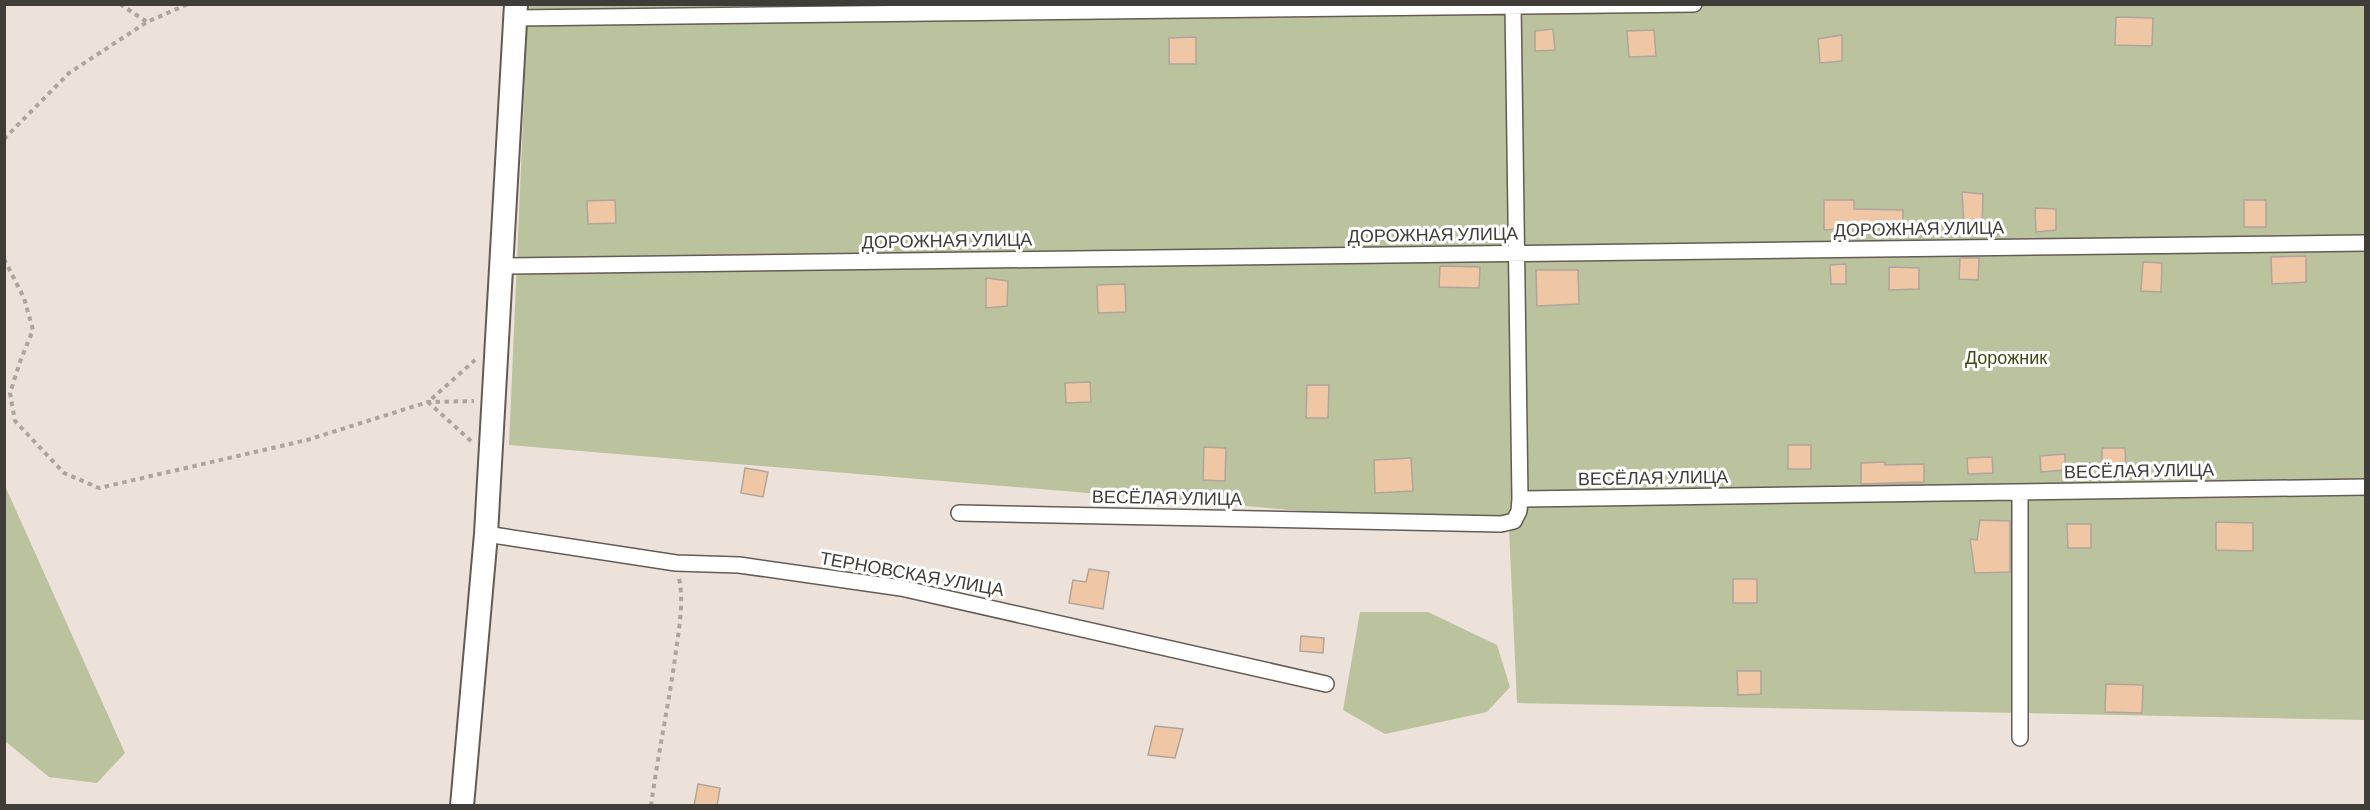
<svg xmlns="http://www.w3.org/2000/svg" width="2370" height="810" font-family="Barlow,sans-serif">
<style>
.green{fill:#bac29e}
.building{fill:#efc7a5;stroke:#afa59d;stroke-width:1.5}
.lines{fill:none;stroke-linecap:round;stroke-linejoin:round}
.street-casing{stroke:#645b54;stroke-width:18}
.secondary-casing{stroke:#645b54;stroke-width:26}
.path{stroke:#ada59e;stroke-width:4;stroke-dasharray:4.5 4.5;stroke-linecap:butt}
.street{stroke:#fff;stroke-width:15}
.secondary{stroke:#fff;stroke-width:22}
.labels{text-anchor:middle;stroke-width:6;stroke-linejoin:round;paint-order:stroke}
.street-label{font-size:18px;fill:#403c38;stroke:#fff}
.park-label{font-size:18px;fill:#404914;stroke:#fff}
</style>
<rect width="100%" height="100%" fill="#ece2d9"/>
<path class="green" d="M528,5H2365V720L1517,703L1509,528L509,445Z
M5,486L125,753L97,783L49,777L5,741Z
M1360,612H1428L1497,645L1510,687L1487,712L1385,734L1343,710Z"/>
<path class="building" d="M2116,17L2153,18L2152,46L2115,45Z
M1553,29L1555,50L1535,51V31Z
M1654,30L1656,56L1629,57L1627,31Z
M1842,35V61L1820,63L1818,39Z
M1196,37V64H1169V38Z
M1962,192L1983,194L1982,227L1964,228Z
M615,200L616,223L588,224L587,201Z
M1824,200H1854V209L1903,210V231L1880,232V226L1824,230Z
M2244,200H2266V227H2244Z
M2035,208L2056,209V230L2036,232Z
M2306,256V282L2272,284L2271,257Z
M1960,258H1979L1978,280L1959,279Z
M2143,262L2162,263L2161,292L2141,291Z
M1846,264V284H1831L1830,265Z
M1440,266L1480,267L1479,288L1439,287Z
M1889,267L1919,268V289L1889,290Z
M1536,270H1578L1579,304L1537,306Z
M986,278L1008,281L1007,306L986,308Z
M1125,284L1126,312L1098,313L1097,285Z
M1090,382L1091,402L1066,403L1065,383Z
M1307,385H1329L1328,418H1306Z
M1788,445H1811V469H1788Z
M1204,447L1226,448L1225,481L1203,480Z
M2102,448H2125L2126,472H2102Z
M2065,454V470L2041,472L2040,456Z
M1992,457L1993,473L1968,474L1967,458Z
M1411,458L1413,491L1375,493L1374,460Z
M1885,462V465L1924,464V482L1861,484V463Z
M745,468L768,472L763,497L741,493Z
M1980,520L2010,521V572L1975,573L1970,539L1977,540Z
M2216,522L2253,523V551L2216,550Z
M2067,524H2091V548H2068Z
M1089,569L1109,572L1103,609L1069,603L1073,580L1086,582Z
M1733,579H1757V603H1733Z
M1301,636L1324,638L1323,653L1300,651Z
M1737,671H1761V694L1738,695Z
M2106,684L2143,685L2142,713L2105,712Z
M1155,726L1183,729L1175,758L1148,755Z
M698,784L720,788L717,806H694Z"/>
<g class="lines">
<g class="street-casing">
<path id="street" d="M1513,4L1520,499
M515,18L1694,4
M501,266L2366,243
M959,513L1501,524L1514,521L1519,511L1520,499L2366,487
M486,534L676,563L739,565L901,588L1326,684
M2020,738V492"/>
</g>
<g class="secondary-casing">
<path id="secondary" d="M462,806L486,534L516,4"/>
</g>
<path class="path" d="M120,4L147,22
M4,139L69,73L147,22L188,4
M4,259L24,298L33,330L21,359L10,393L15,421L64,473L99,488L307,440L428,402L474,401
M471,441L428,402L475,360
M651,806C658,754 669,703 676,651C679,628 684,602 679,578"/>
<use href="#street" class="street"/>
<use href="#secondary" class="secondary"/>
</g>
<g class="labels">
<g class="street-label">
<text transform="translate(1919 229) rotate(-1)" y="6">ДОРОЖНАЯ УЛИЦА</text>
<text transform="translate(1433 235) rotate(-1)" y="6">ДОРОЖНАЯ УЛИЦА</text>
<text transform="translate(947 241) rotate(-1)" y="6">ДОРОЖНАЯ УЛИЦА</text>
<text transform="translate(2139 471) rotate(-1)" y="6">ВЕСЁЛАЯ УЛИЦА</text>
<text transform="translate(1653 478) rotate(-1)" y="6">ВЕСЁЛАЯ УЛИЦА</text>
<text transform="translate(1167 498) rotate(1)" y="6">ВЕСЁЛАЯ УЛИЦА</text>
<text transform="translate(912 574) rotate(10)" y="6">ТЕРНОВСКАЯ УЛИЦА</text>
</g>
<g class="park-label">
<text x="2006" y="364">Дорожник</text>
</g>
</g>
<rect width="2370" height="810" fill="none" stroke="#403c38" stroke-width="12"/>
</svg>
